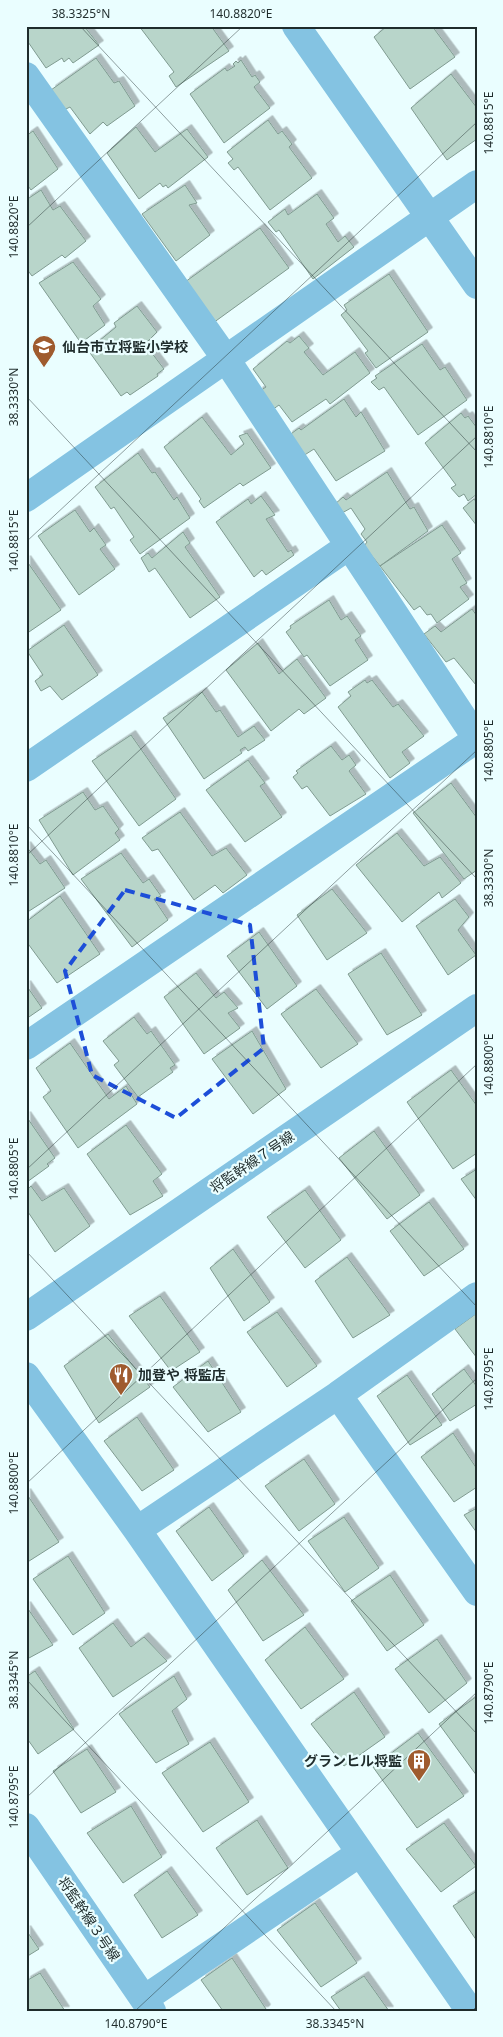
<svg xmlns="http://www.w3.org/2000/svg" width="503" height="2037" font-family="'Noto Sans','Noto Sans JP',sans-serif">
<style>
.building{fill:#b8d5ca;stroke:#809b91;filter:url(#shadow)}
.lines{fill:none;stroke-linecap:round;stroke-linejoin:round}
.minor{stroke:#84c3e2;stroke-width:28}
.marked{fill:none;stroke:#1d4ed8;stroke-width:4;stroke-dasharray:10 6;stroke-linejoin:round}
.ticks{fill:none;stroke:#1f2c2c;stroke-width:1;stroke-opacity:0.45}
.labels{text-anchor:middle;stroke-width:4.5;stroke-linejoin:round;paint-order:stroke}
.poi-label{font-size:14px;font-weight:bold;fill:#1f2c2c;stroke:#eafeff;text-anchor:start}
.street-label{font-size:14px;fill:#1f2c2c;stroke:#eafeff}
.neatline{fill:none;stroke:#1f2c2c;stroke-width:2}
.ticks-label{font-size:12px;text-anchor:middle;fill:#1f2c2c}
</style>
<defs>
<filter id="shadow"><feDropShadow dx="4.5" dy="-4.5" stdDeviation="0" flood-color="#0004"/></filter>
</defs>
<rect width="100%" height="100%" fill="#eafeff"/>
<path class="building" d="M26,26H84L99,45L73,63L69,58L64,62L62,58L46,68L26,39Z
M139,26H211L229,51L176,87L169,76L174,72Z
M387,26H432L455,57L410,89L374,37Z
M96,58L114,83L119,81L135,106L107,126L103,122L90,134L70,107L64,110L51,90Z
M241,60L252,77L255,75L260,82L254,87L270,108L224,143L190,94L225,68L227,71L235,66L233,64L236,61L238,63Z
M451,74L477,108V139L447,160L411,108Z
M268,120L278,134L282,131L292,144L289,147L312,178L270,210L238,167L234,170L228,163L233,159L227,152Z
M136,127L155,152L187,129L208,157L168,188L166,185L163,187L160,183L139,199L107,153Z
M33,131L58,169L31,190L26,183V136Z
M185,185L197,203L189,205L210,235L176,261L142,214Z
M41,190L53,210L60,206L86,241L65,258L62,255L32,276L26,268V200Z
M317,194L334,218L326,224L338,242L345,236L354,247L313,279L279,230L276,232L268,222L285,209L288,215Z
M260,228L289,268L213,323L185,282Z
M73,262L101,299L93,306L105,325L81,343L39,283Z
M389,274L428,332L376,368L365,353L368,351L341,315L347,310L344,305Z
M137,306L157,332L145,344L164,369L157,374L158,376L130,395L127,392L121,396L88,350L116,327L114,323Z
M299,336L309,348L304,352L323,375L355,352L370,373L330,404L326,399L292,422L279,405L272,410L258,392L266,387L253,369L287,341L290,343Z
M422,344L440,370L445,367L467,400L418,435L384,387L379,390L371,382L377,378L375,376Z
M344,399L356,417L361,412L385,451L336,481L314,449L303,456L288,436L299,428L301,430Z
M461,413L465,418L468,416L477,428V494L468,501L464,494L459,497L451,488L456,485L425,443Z
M202,417L231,455L244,444L239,436L247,433L271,468L243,486L240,483L204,508L199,501L201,499L164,447Z
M138,453L152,473L155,472L174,500L177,497L190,518L140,554L130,540L134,537L114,507L111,509L95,487Z
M387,472L410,509L414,507L428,531L380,566L364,546L367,542L361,534L365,529L351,508L342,513L335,504L343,497L346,500Z
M261,496L275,515L266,519L288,552L291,550L294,555L266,575L262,570L254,577L216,522L248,499L251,504Z
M474,499L477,503V526L463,508Z
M75,510L90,532L94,528L106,545L100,549L115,569L79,595L38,536Z
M442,525L461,553L452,559L467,583L460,587L469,599L437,623L431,614L427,615L420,606L414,610L380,566Z
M183,532L190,543L185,547L220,597L190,618L155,568L149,572L141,558L148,553L152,558Z
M26,560L61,610L26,634Z
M329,600L341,620L347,616L361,636L355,640L368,660L330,686L307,655L304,657L286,632L291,628L290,626Z
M472,609L477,616L476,685L454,658L446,662L424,634L435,626L441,632Z
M64,625L98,675L62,700L50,686L41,691L35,681L43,675L27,651Z
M258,643L279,674L297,659L326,698L304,714L299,709L271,731L226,670Z
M365,680L367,683L372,680L393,707L398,704L424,736L402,752L410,763L390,778L338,707L351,696L348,692Z
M202,692L216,712L220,710L238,737L254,726L265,740L248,751L245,747L240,750L242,753L204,779L163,718Z
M131,735L176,799L139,826L92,761Z
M331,746L342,760L349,755L356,765L349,771L366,794L330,816L307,786L302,789L293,777L298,773L296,771Z
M248,760L265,783L260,786L282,817L245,842L206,790Z
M451,783L477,818V870L464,879L413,813Z
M83,792L95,810L103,806L119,829L115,833L120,840L73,875L39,820Z
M180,812L212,856L226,848L247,875L223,893L215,885L194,900L158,849L152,851L142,838Z
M397,833L424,866L440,857L461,883L442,898L439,892L402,922L356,865Z
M26,846L40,864L46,860L65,888L26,913Z
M121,853L143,883L149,879L161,896L154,899L168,920L132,947L81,879Z
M332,889L367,933L327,960L297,915Z
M60,896L100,954L57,983L26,941V922Z
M455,899L469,917L458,930L476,955L448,975L416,926Z
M259,932L297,986L267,1009L227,956Z
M381,953L422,1015L387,1035L348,974Z
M196,973L216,998L224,992L238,1008L228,1013L240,1028L204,1054L164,997Z
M26,985L42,1008L26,1019Z
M316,989L358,1044L321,1068L281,1014Z
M134,1017L147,1034L151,1031L175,1065L170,1068L173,1072L138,1097L114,1065L119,1061L103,1041Z
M252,1031L286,1089L253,1114L212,1059Z
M70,1043L109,1099L126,1086L137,1104L78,1148L43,1097L51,1091L36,1068Z
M451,1070L477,1106V1153L453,1169L407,1102Z
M26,1116L55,1158L47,1164L49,1166L27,1182Z
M126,1125L162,1174L153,1181L163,1196L130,1215L87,1154Z
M374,1131L420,1195L387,1219L339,1158Z
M477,1169V1201L461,1179Z
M31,1186L42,1201L64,1188L90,1226L55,1252L26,1209V1191Z
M305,1190L341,1240L305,1268L267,1217Z
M429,1202L464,1249L424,1276L390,1231Z
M233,1249L270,1302L244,1321L210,1268Z
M347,1257L390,1315L353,1338L315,1281Z
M160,1296L200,1352L171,1371L129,1316Z
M277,1312L317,1366L287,1387L247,1332Z
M477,1313V1358L455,1329Z
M108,1334L150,1387L99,1423L64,1366Z
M208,1361L241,1412L208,1432L173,1387Z
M464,1369L477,1387V1404L450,1421L432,1394Z
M407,1375L442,1425L410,1445L377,1396Z
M137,1417L174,1470L142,1491L104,1441Z
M453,1433L477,1469V1487L454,1502L421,1457Z
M304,1459L335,1504L299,1531L265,1486Z
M26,1493L59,1542L26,1563Z
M209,1507L244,1556L212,1581L176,1531Z
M477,1508V1533L464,1515Z
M344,1517L379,1568L345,1592L308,1541Z
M68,1556L105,1613L73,1635L33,1579Z
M262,1560L304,1615L263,1641L228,1590Z
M390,1575L424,1625L387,1651L351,1601Z
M26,1606L53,1645L29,1658L26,1654Z
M113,1623L131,1647L144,1637L167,1661L113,1697L79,1648Z
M305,1627L344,1679L301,1709L265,1660Z
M437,1639L467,1683L429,1713L395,1669Z
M35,1671L74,1729L38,1754L26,1737V1677Z
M174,1676L187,1699L172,1711L189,1744L156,1763L119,1714Z
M354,1692L385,1737L344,1766L311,1724Z
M477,1696V1776L439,1724Z
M418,1733L464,1796L417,1828L373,1767Z
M210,1742L249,1802L203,1832L162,1773Z
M87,1749L116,1792L81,1813L53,1771Z
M131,1806L162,1857L123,1883L87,1833Z
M257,1820L288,1868L247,1895L216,1848Z
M444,1823L476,1866L441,1892L406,1849Z
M167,1871L198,1915L162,1938L134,1895Z
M477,1891V1941L453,1906Z
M315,1903L357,1963L321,1987L277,1930Z
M26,1930L39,1949L26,1957Z
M232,1958L266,2009L264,2011H223L201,1980Z
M40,1973L65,2011H26V1981Z
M364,1976L389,2011H341L331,1997Z"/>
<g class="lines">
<path class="minor" d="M296,26L477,285
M26,76L226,359L477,739
M26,498L477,184
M26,768L349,546
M26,1046L477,739
M26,1317L477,1008
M26,1376L137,1530L470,2011
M338,1395L477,1592
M137,1530L338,1395L477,1296
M26,1827L152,2011
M144,1999L360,1853"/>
</g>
<path class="marked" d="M125,890L250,925L264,1048L176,1118L92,1075L65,971Z"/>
<path class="ticks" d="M80,26L477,452M26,228L243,26M26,396L477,879M26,542L477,122M26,824L477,1307M26,856L477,436M26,1170L477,750M26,1251L477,1734M26,1484L477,1064M26,1679L336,2011M26,1798L477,1378M135,2011L477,1692M472,2011L477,2006"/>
<defs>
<g id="school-pin" transform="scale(1.25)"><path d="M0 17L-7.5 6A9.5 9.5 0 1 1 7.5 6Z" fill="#9f5b2e" stroke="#eafeff"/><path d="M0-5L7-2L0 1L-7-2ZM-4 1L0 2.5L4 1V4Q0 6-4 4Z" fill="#fff"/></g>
<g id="restaurant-pin" transform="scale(1.25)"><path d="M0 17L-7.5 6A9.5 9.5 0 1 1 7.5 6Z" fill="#9f5b2e" stroke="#eafeff"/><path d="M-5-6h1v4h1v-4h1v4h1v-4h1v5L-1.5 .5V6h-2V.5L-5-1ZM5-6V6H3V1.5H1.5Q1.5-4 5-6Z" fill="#fff"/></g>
<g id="building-pin" transform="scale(1.25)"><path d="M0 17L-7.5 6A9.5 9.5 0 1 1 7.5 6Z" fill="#9f5b2e" stroke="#eafeff"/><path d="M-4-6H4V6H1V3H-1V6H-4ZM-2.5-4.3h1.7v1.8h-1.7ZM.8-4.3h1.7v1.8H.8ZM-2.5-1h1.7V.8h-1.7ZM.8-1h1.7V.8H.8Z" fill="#fff"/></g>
</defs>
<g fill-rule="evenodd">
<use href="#school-pin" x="44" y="347"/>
<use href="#restaurant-pin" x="121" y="1375"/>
<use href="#building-pin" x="419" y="1761"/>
</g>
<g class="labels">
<g class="poi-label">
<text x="62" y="352">仙台市立将監小学校</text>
<text x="138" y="1380">加登や 将監店</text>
<text x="402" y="1766" text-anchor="end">グランヒル将監</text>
</g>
<g class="street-label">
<text transform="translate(252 1162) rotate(-34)" y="5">将監幹線７号線</text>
<text transform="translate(89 1919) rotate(56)" y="5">将監幹線３号線</text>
</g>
</g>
<rect width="503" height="2037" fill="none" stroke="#eafeff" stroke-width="55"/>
<rect x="28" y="28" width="448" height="1982" class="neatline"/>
<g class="ticks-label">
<text x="81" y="18">38.3325°N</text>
<text x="241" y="18">140.8820°E</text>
<text transform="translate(489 123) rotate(-90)" y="4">140.8815°E</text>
<text transform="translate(14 227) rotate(-90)" y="4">140.8820°E</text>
<text transform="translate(14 397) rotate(-90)" y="4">38.3330°N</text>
<text transform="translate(489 437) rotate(-90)" y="4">140.8810°E</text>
<text transform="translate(14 541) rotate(-90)" y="4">140.8815°E</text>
<text transform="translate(489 751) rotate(-90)" y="4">140.8805°E</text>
<text transform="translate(14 855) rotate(-90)" y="4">140.8810°E</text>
<text transform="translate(489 878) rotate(-90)" y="4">38.3330°N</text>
<text transform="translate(489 1065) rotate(-90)" y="4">140.8800°E</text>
<text transform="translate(14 1169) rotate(-90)" y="4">140.8805°E</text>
<text transform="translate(489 1379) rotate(-90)" y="4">140.8795°E</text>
<text transform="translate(14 1483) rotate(-90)" y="4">140.8800°E</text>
<text transform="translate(14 1680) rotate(-90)" y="4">38.3345°N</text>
<text transform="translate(489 1693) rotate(-90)" y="4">140.8790°E</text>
<text transform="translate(14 1797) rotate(-90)" y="4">140.8795°E</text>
<text x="136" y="2028">140.8790°E</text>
<text x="335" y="2028">38.3345°N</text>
</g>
</svg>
